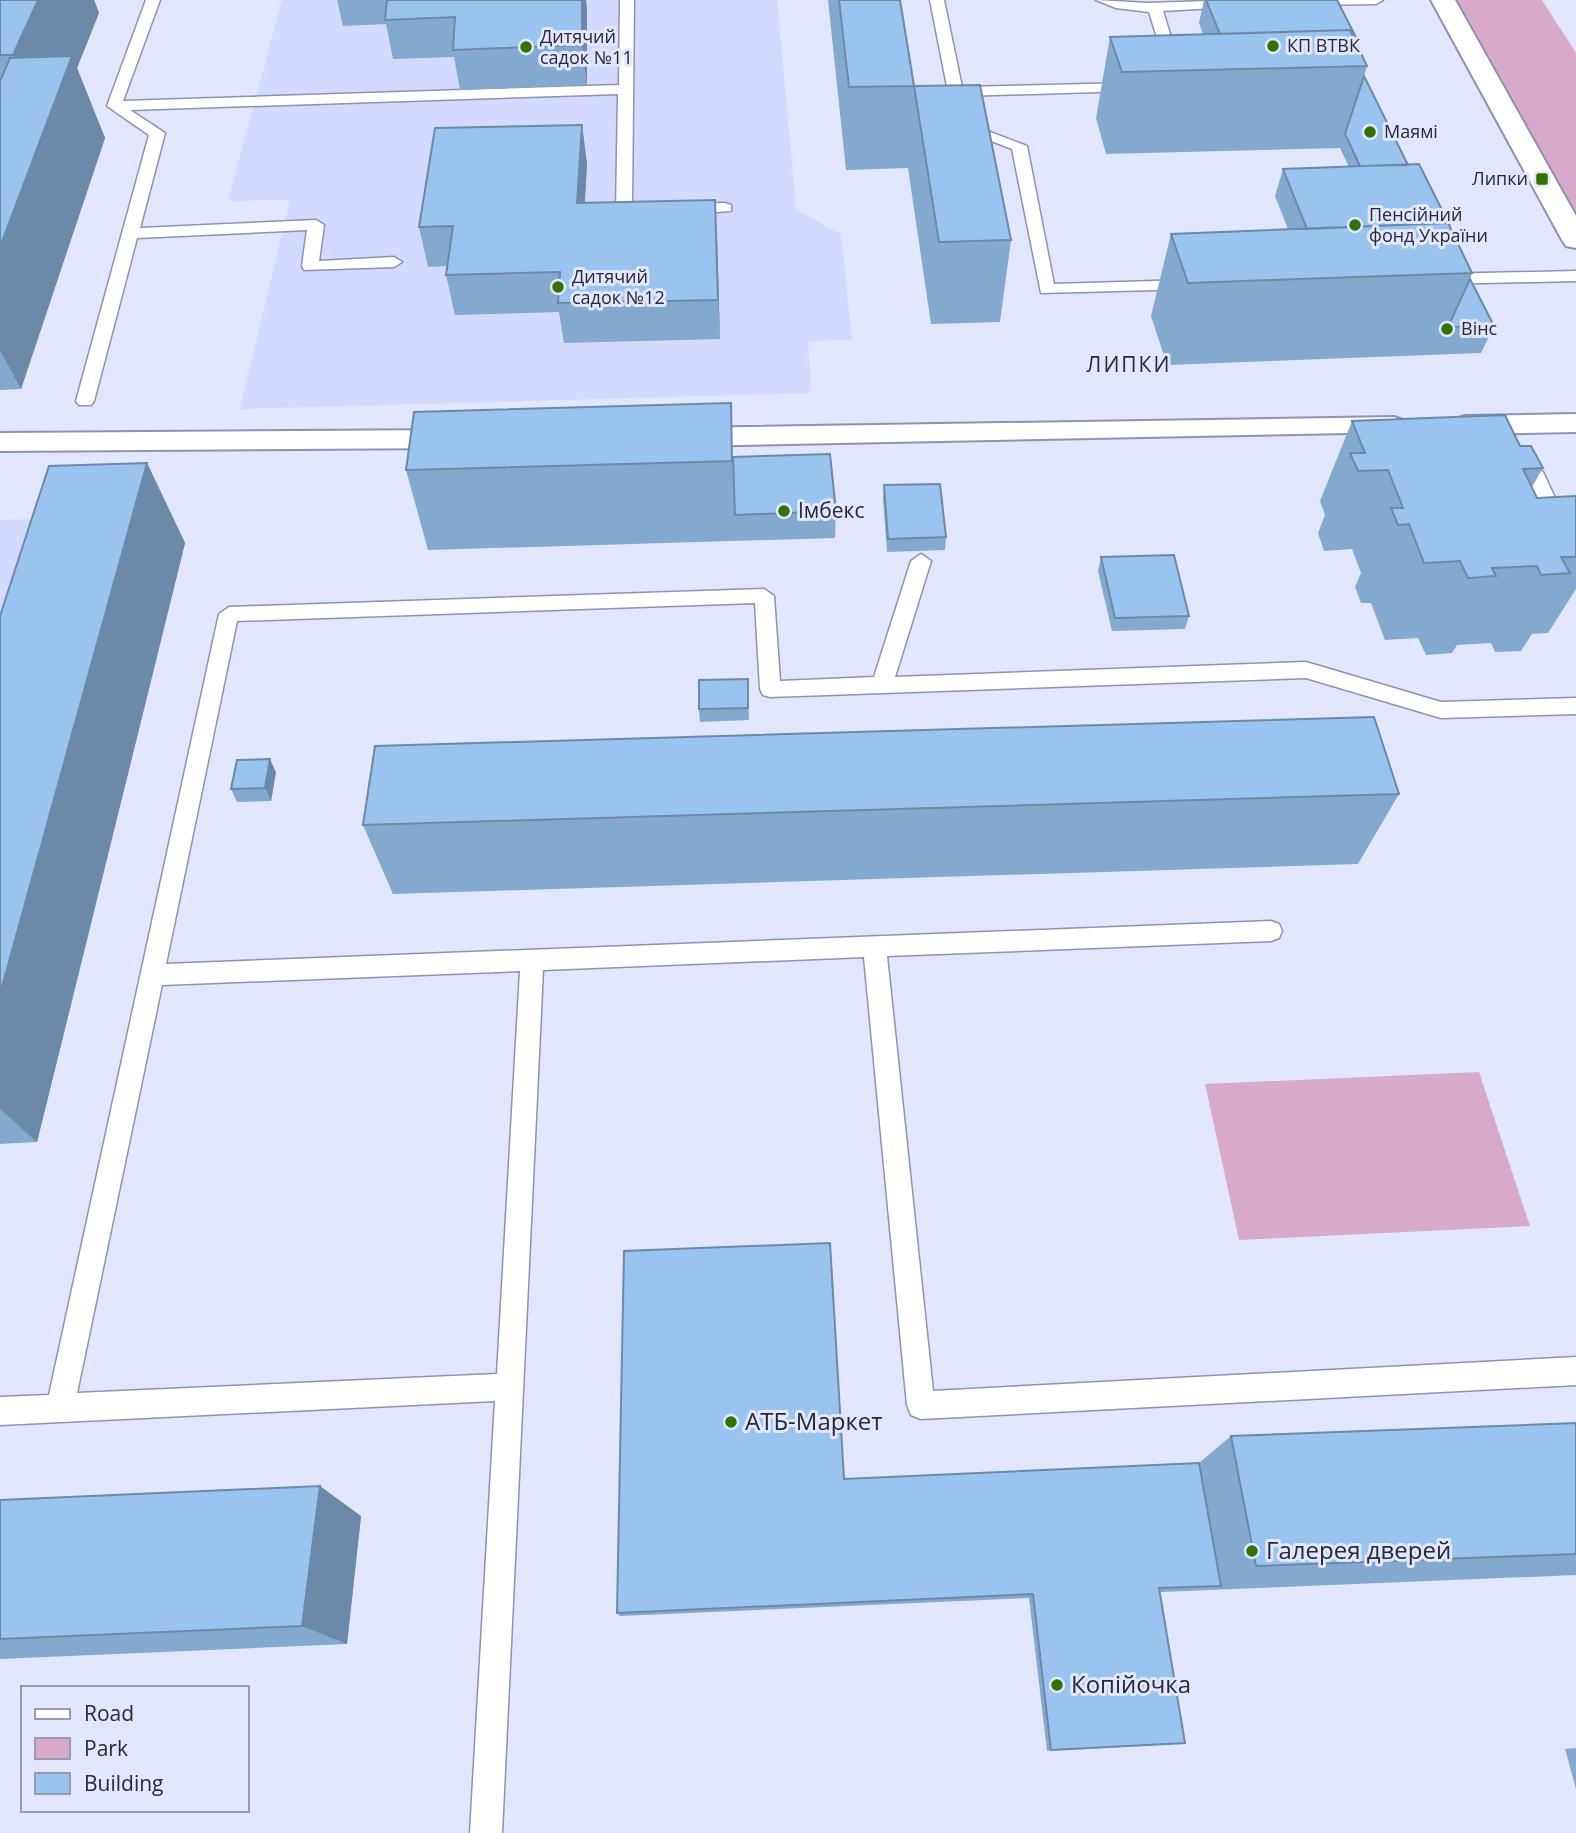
<svg xmlns="http://www.w3.org/2000/svg" width="1576" height="1833" font-family="'Open Sans',sans-serif">
<style>
.built{fill:#d3d9ff}
.green{fill:#d7aacc}
.lines{fill:none;stroke-linecap:round;stroke-linejoin:round}
.service-casing{stroke:#8e92af;stroke-width:3}
.pedestrian-casing{stroke:#8e92af;stroke-width:4}
.tertiary-casing{stroke:#8e92af;stroke-width:4}
.service{fill:#fff;fill-rule:evenodd}
.pedestrian{fill:#fff;fill-rule:evenodd}
.tertiary{fill:#fff;fill-rule:evenodd}
.wall{fill:#84a9ce}
.shaded-wall{fill:#6c89a8}
.building{fill:#9ac4f0;stroke:#6c89a8;stroke-width:2}
.poi-dot{fill:#357001;stroke:#e2e6ff;stroke-width:2.5}
.labels{text-anchor:middle;stroke-width:6;stroke-linejoin:round;paint-order:stroke}
.far-poi-label{font-size:18px;fill:#282935;stroke:#e2e6ff;text-anchor:start}
.far-quarter-label{font-size:21px;letter-spacing:2px;fill:#282935;stroke:#e2e6ff}
.poi-label{font-size:21px;fill:#282935;stroke:#e2e6ff;text-anchor:start}
.near-poi-label{font-size:24px;fill:#282935;stroke:#e2e6ff;text-anchor:start}
</style>
<rect width="100%" height="100%" fill="#e2e6ff"/>
<path class="built" d="M282,0H777L796,210L841,234L852,340L808,341L811,393L240,409L290,200L228,201Z
M38,519L0,636V520Z"/>
<path class="green" d="M1443,0H1542L1576,53V240Z
M1479,1072L1530,1226L1239,1240L1205,1084Z"/>
<g class="lines">
<g class="service-casing">
<path id="service" d="M146,0H160L123,101L619,85L620,0H634L632,206L644,205L652,210C644,217 624,218 616,211L618,94L130,110L165,133L140,228L316,220L324,225L319,261L394,257L402,262L394,267L304,270L302,266L307,230L137,238L94,401L91,405H79L76,401L149,135L107,106Z
M930,0H944L962,87L1130,83L1137,87L1130,91L963,96L969,124L1027,146L1054,284L1188,280L1194,281V289L1041,293L1012,149L955,127Z
M1096,0L1148,3L1237,0L1239,3L1232,7L1163,11L1179,63L1172,67L1165,63L1149,12L1116,8Z
M1302,0H1383L1376,4L1308,5Z
M725,203L731,205V211L685,214L677,209L685,204Z
M1576,271V281L1439,284L1431,279L1439,274Z
M1534,466L1543,472L1576,543V571L1566,564L1525,472Z
M921,554L931,561L895,677L1306,662L1441,702L1576,698V714L1441,718L1306,678L770,697L763,695L760,689L755,603L237,621L166,964L1271,921L1279,924L1282,931L1279,938L1271,941L887,956L933,1391L1576,1357V1385L921,1419L911,1415L907,1405L864,957L543,970L502,1833H470L495,1401L0,1425V1397L49,1395L219,614L229,607L764,589L774,596L780,681L874,677L911,561ZM520,971L497,1374L77,1393L162,985Z"/>
</g>
<g class="pedestrian-casing">
<path id="pedestrian" d="M1576,414V432L1465,434L1456,431L1452,425L1456,419L1465,416Z
M1394,417L1403,420L1407,426L1403,432L688,446L679,443L675,437L679,431L688,428Z
M456,430L465,433L469,439L465,445L456,448L0,451V433Z"/>
</g>
<g class="tertiary-casing">
<path id="tertiary" d="M1431,0H1455L1576,216V248L1566,246L1562,240Z"/>
</g>
<use href="#service" class="service"/>
<use href="#pedestrian" class="pedestrian"/>
<use href="#tertiary" class="tertiary"/>
</g>
<path class="wall" d="M0,0H94L99,13L77,68L105,138L21,389L0,390Z
M337,0H586L587,11V85L460,90L454,57L393,59L386,24L343,26Z
M828,0H900L914,86L1011,240L1000,322L931,324L908,168L846,170Z
M1204,0H1337L1358,41L1357,44L1367,66L1364,76L1408,165L1449,227L1472,273L1470,279L1494,326L1481,353L1167,365L1151,316L1171,234L1288,229L1275,196L1283,169L1349,167L1340,148L1106,154L1096,118L1110,37L1203,34L1199,23Z
M582,125L587,164L585,203L717,240L720,339L564,343L559,312L455,315L446,275L447,266L428,267L419,227Z
M1352,421L1520,446L1543,468L1532,487L1537,498L1576,496V589L1548,633L1532,634L1521,651L1495,652L1491,643L1457,645L1452,653L1426,655L1418,638L1385,640L1371,603H1361L1355,587L1361,573L1352,549L1324,551L1318,533L1325,515L1320,501Z
M733,457L836,511L835,538L428,550L406,470Z
M147,463L185,543L37,1142L0,1144V616Z
M884,485L946,537L945,550L887,552L883,499Z
M1101,557L1189,616L1185,629L1112,631L1098,571Z
M748,679L749,720L700,722L699,709Z
M276,772L271,801L237,802L231,789Z
M1399,794L1358,864L393,894L363,825Z
M1576,1423V1575L1160,1592L1185,1743L1178,1744L1047,1751L1029,1598L620,1616L617,1613L844,1479L1199,1463L1231,1436Z
M0,1500L361,1516L347,1644L0,1659Z
M1576,1748V1789L1565,1749Z"/>
<path class="shaded-wall" d="M38,0H94L99,13L77,68L105,138L21,389L0,350V247L45,127L13,55Z
M582,0H586L587,11V85L582,45Z
M582,125L587,164L582,243L577,203Z
M715,200L717,240L720,339L718,300Z
M147,463L185,543L37,1142L0,1109V994Z
M270,759L276,772L271,801L265,788Z
M320,1486L361,1516L347,1644L302,1626Z"/>
<path class="building" d="M0,0H38L13,55H0Z
M387,0H582V45L453,50L455,17L385,20Z
M839,0H900L914,86L980,85L1011,240L939,242L914,86L849,87Z
M1206,0H1337L1358,41H1355L1350,30L1220,34Z
M1350,30L1367,66L1122,72L1110,37Z
M72,56L0,247V81L10,58Z
M1364,76L1408,165L1360,166L1345,134Z
M582,125L577,203L715,200L718,300L558,303L560,272L446,275L453,226L419,227L435,128Z
M1419,164L1450,226L1448,223L1307,229L1283,169Z
M1448,223L1472,273L1188,283L1171,234Z
M1470,279L1494,326L1448,327Z
M731,403L732,461L406,470L414,412Z
M1505,415L1520,446H1531L1543,468L1523,469L1537,498L1576,496V557H1561L1570,573L1541,575L1537,566L1492,568L1496,576L1468,578L1460,561L1424,563L1409,524L1398,525L1391,508H1403L1388,470L1358,471L1350,453H1365L1352,421Z
M830,454L836,511L735,515L733,457Z
M147,463L0,994V616L49,466Z
M940,484L946,537L888,539L884,485Z
M1174,555L1189,616L1115,618L1101,557Z
M748,679V708L699,709V680Z
M1374,717L1399,794L363,825L375,746Z
M270,759L265,788L231,789L237,760Z
M830,1243L844,1479L1199,1463L1221,1586L1159,1588L1185,1743L1051,1750L1033,1594L617,1613L624,1251Z
M1576,1423V1554L1256,1566L1231,1436Z
M320,1486L302,1626L0,1639V1500Z"/>
<g class="poi-dot">
<circle cx="1273" cy="46" r="7"/>
<circle cx="526" cy="47" r="7"/>
<circle cx="1370" cy="132" r="7"/>
<rect x="1535" y="172" width="14" height="14" rx="3.5"/>
<circle cx="1355" cy="225" r="7"/>
<circle cx="558" cy="287" r="7"/>
<circle cx="1447" cy="329" r="7"/>
<circle cx="784" cy="511" r="7"/>
<circle cx="731" cy="1422" r="7"/>
<circle cx="1252" cy="1551" r="7"/>
<circle cx="1057" cy="1685" r="7"/>
</g>
<g class="labels">
<g class="far-poi-label">
<text x="540" y="43">Дитячий<tspan x="540" dy="21">садок №11</tspan></text>
<text x="1287" y="52">КП ВТВК</text>
<text x="1384" y="138">Маямі</text>
<text x="1528" y="185" text-anchor="end">Липки</text>
<text x="1369" y="221">Пенсійний<tspan x="1369" dy="21">фонд України</tspan></text>
<text x="572" y="283">Дитячий<tspan x="572" dy="21">садок №12</tspan></text>
<text x="1461" y="335">Вінс</text>
</g>
<g class="far-quarter-label">
<text x="1129" y="372">ЛИПКИ</text>
</g>
<g class="poi-label">
<text x="798" y="518">Імбекс</text>
</g>
<g class="near-poi-label">
<text x="745" y="1430">АТБ-Маркет</text>
<text x="1266" y="1559">Галерея дверей</text>
<text x="1071" y="1693">Копійочка</text>
</g>
</g>
<rect x="21" y="1686" width="228" height="126" fill="#e2e6ff" stroke="#989aae" stroke-width="2"/>
<rect x="35" y="1709" width="35" height="10" fill="#ffffff" stroke="#989aae" stroke-width="2"/>
<text x="84" y="1721" font-size="21" fill="#282935">Road</text>
<rect x="35" y="1738" width="35" height="21" fill="#d7aacc" stroke="#989aae" stroke-width="2"/>
<text x="84" y="1756" font-size="21" fill="#282935">Park</text>
<rect x="35" y="1773" width="35" height="21" fill="#9ac4f0" stroke="#989aae" stroke-width="2"/>
<text x="84" y="1791" font-size="21" fill="#282935">Building</text>
</svg>
